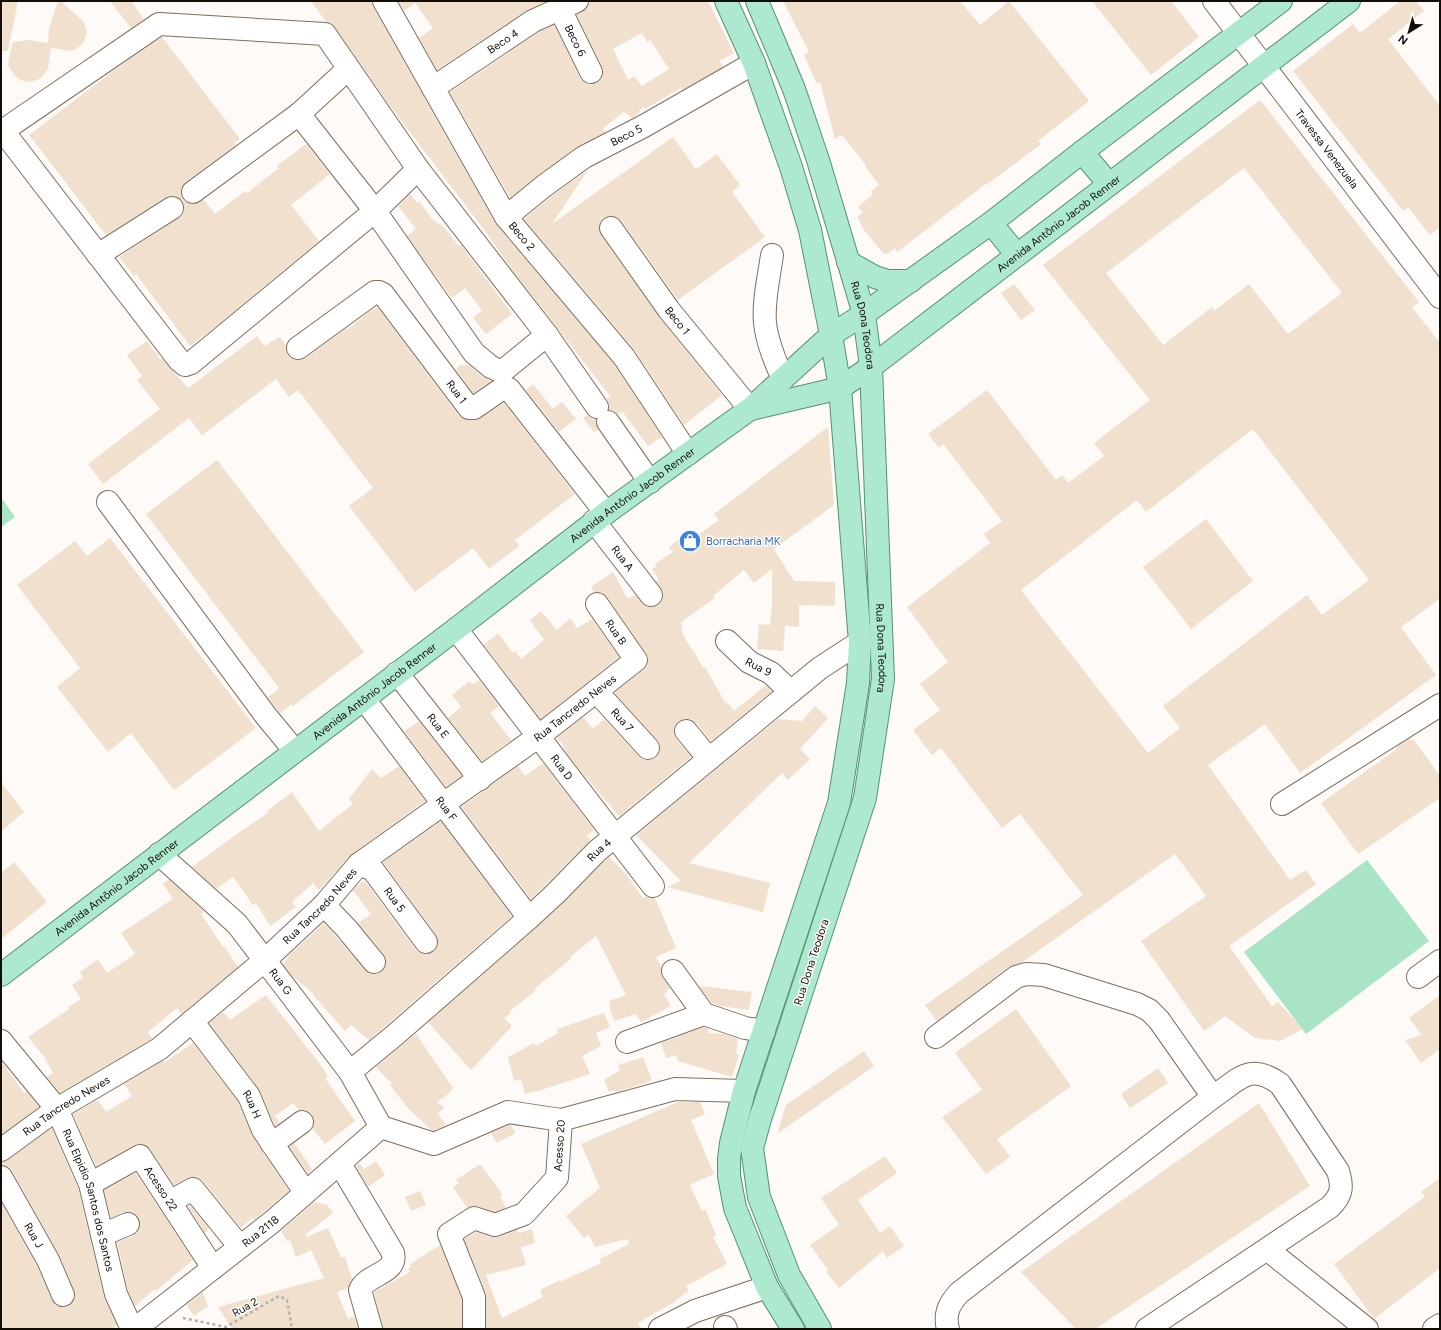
<svg xmlns="http://www.w3.org/2000/svg" width="1441" height="1330" font-family="Figtree,sans-serif">
<style>
.green{fill:#a8e4c5}
.building{fill:#f0e0cd;fill-rule:evenodd}
.lines{fill:none;stroke-linecap:round;stroke-linejoin:round}
.minor-casing{stroke:#7d6f5f;stroke-width:24}
.major-casing{stroke:#549273;stroke-width:24}
.path{stroke:#b5b0ac;stroke-width:2.5;stroke-dasharray:3 3;stroke-linecap:butt}
.minor{stroke:#fff;stroke-width:22}
.major{stroke:#ade9ce;stroke-width:22}
.labels{text-anchor:middle;stroke-width:3;stroke-linejoin:round;paint-order:stroke}
.street-label{font-size:11px;fill:#120d07;stroke:#fff}
.shop-label{font-size:11px;fill:#366cbe;stroke:#fff;text-anchor:start}
</style>
<rect width="100%" height="100%" fill="#fefaf7"/>
<path class="green" d="M1,497L15,517L1,527Z
M1367,860L1429,941L1306,1034L1244,952Z"/>
<path class="building" d="M1,1H18L8,51H1Z
M58,1H61L84,22L87,33L84,41L79,47L71,51L51,48L48,69L41,78L37,80L28,82L18,79L12,72L8,65L9,57L13,42L29,40L48,43L49,28Z
M110,1H131L144,19L131,28Z
M311,1H372L373,7L495,223L614,364L662,437L648,446L622,411L618,414L614,411L609,410V406L607,399L610,396L514,272L485,231L387,102L335,27L331,23L326,22Z
M398,1H547L526,11L437,70L419,38L433,28L415,3L404,11Z
M589,1H708L734,53L719,61L723,67L682,90L681,88L645,109L643,106L637,115L632,118L624,112L603,128L606,132L577,147L537,176L510,198L450,92L539,32L554,25L580,78L584,82L590,84L597,83L601,79L603,73L602,67L577,15L587,9ZM642,33L647,42L650,40L669,69L642,86L634,76L628,80L613,49Z
M783,1H960L980,25L1009,1L1089,101L1038,141L1041,144L988,184L987,183L897,252L895,248L888,254L883,253L864,230L857,217L863,212L858,207L873,194L871,191L879,185L865,166L866,165L842,135L835,139L820,82L817,84L804,55L809,52Z
M1092,1H1171L1199,37L1151,75Z
M1400,1H1416L1424,11L1388,39L1440,106V227L1430,235L1408,207L1403,211L1293,71L1353,24L1360,33Z
M162,37L240,139L234,143L236,145L185,182L182,187L181,193L183,200L188,203L194,204L204,200L215,214L245,191L247,193L279,168L277,166L306,144L330,174L291,205L319,241L221,322L190,346L136,274L134,276L119,257L179,218L183,214L184,208L182,201L177,197L171,196L166,197L106,235L29,135L113,71Z
M1260,100L1419,302L1412,307L1440,343V599L1401,627L1436,675L1300,773L1265,724L1208,765L1290,880L1306,870L1316,884L1229,946L1272,1006L1278,1002L1303,1029L1280,1041L1255,1038L1225,1016L1204,1031L1141,941L1206,896L1175,854L1021,963L1008,967L937,1021L925,1005L1083,895L1020,814L1002,828L941,748L932,755L913,730L940,710L920,684L948,662L907,607L990,543L984,534L1002,521L943,444L939,448L928,434L987,390L1056,480L1062,475L1068,483L1104,456L1094,443L1150,400L1043,265ZM1244,168L1342,293L1288,334L1249,284L1214,311L1212,307L1163,345L1106,273ZM1253,429L1369,580L1322,615L1307,595L1163,706L1180,728L1148,753L1021,590L1137,500L1146,512Z
M673,137L696,169L717,154L740,185L732,192L765,237L678,300L621,220L616,217L609,216L603,218L600,223L599,230L601,235L659,317L722,395L684,425L634,349L524,219L552,196L588,170L552,224Z
M410,194L417,203L419,201L433,220L443,226L459,246L461,245L512,314L486,334L473,318L482,310L465,288L452,298L407,236L416,229L398,206Z
M1014,284L1035,310L1021,320L1001,293Z
M377,307L459,416L464,419L474,420L481,418L504,403L575,494L515,540L519,546L489,569L473,548L415,592L349,506L373,488L298,390L289,397L276,379L202,435L189,418L103,484L88,464L160,409L137,380L142,376L127,355L147,341L160,359L162,358L188,388L257,336L264,346L280,337L286,345V350L288,356L293,360H300L305,358L347,328L348,329L373,309L374,310Z
M460,365H469L483,377L491,381L473,393L456,369Z
M533,384L553,409L562,402L576,419L559,432L526,390Z
M587,415L591,418L596,419V423L598,430L594,432L583,418Z
M828,427L834,505L774,549L794,581L835,582V606L799,605V627L785,626L783,651L757,649L759,624L770,625L772,604V569L754,583L744,570L713,596L715,598L681,622L683,635L692,650H693L703,668L705,667L726,704L728,702L734,711L766,685L772,691L711,741L696,723L691,719H684L678,721L674,726V733L676,739L691,757L619,816L579,769L563,748L565,747L557,738L583,717L593,729L604,719L639,756L644,760H651L657,757L660,751V745L657,740L614,693L644,670L648,665V658L646,653L607,597L602,593L594,592L591,587L613,572L627,598L628,597L629,598L635,595L646,606L652,607L658,605L663,599V593L656,581L659,579L652,569L657,566L655,564L673,552L669,547L691,531L695,537L719,520L714,514Z
M217,460L364,652L293,706L292,704L280,713L268,697L279,688L146,514Z
M1206,519L1253,581L1191,629L1143,567Z
M110,538L256,728L174,790L131,733L108,752L57,687L80,668L17,585L75,541L87,556Z
M541,611L557,630L570,618L577,628L592,619L619,657L541,719L484,645L498,633L513,653L515,651L521,659L544,640L530,620Z
M479,680L499,706L490,713L511,740L482,761L448,718L461,707L452,695L469,681L473,684Z
M815,706L828,718L800,749L810,759L788,780L782,773L689,863L770,883L763,912L667,887L681,881L636,835L778,719L802,721Z
M419,721L462,776L446,787L404,731Z
M1410,738L1412,741L1414,740L1440,776V798L1358,854L1321,803L1397,749L1396,747Z
M543,763L594,830L587,836L591,840L531,899L461,807L518,766L525,776Z
M399,766L425,801L352,854L319,890L313,883L292,902L296,907L270,926L256,903L253,905L233,877L216,889L192,867L234,836L268,813L267,811L292,792L319,831L353,804L349,799L372,769L381,778Z
M1,782L24,812L1,831Z
M441,821L512,916L369,1040L351,1025L345,1031L313,995L314,994L292,976L283,964L288,958L287,957L324,923L365,970L369,974H376L382,971L386,966V960L384,954L358,923L371,914L353,890L364,880L416,950L421,953L427,954L434,952L437,947L438,941L436,935L383,862Z
M609,857L626,874L643,898L647,896L655,898L676,948L656,957L661,966V973L663,978L670,988L667,990L668,991L664,994L671,1006L641,1022L636,1014L614,1021L609,1005H611L609,1001L626,995L596,936L570,957L571,959L535,988L536,990L510,1011L511,1013L504,1018L512,1026L471,1070L428,1022L537,927Z
M14,862L47,902L1,939V873Z
M169,879L203,910L204,912L201,914L223,947L224,946L238,967L181,1014L177,1008L148,1032L152,1039L60,1093L47,1077L53,1073L46,1061L47,1060L28,1037L69,1009L68,1007L81,999L72,985L83,978L80,972L98,959L107,973L135,954L121,933L173,899L163,884Z
M699,986L752,992L749,1010L720,1006L712,1003Z
M266,995L320,1064L328,1076L325,1078L355,1121L325,1144L312,1128L314,1121L312,1114L307,1110H299L293,1103L275,1116L280,1123L275,1126L259,1089L209,1023L223,1012L230,1020Z
M1440,995V1049L1421,1063L1405,1040L1422,1035L1409,1018Z
M1016,1009L1071,1086L997,1139L1010,1157L986,1174L942,1117L982,1090L955,1053Z
M604,1013L610,1027L596,1033L601,1046L582,1056L590,1074L535,1092L534,1091L525,1094L521,1079L514,1081L508,1057L534,1043L536,1046L558,1033L557,1029Z
M704,1027L708,1028L709,1033L723,1034L738,1039L736,1053L739,1055L732,1077L678,1061L676,1055L666,1058L661,1043Z
M416,1034L453,1088L447,1095L437,1102L444,1107L438,1114L446,1125L433,1131L430,1129L407,1107L390,1085L392,1084L376,1067Z
M193,1043L238,1102L253,1137L289,1191L254,1220L252,1218L241,1228L203,1181L198,1178L193,1177L187,1178L174,1185L150,1149L146,1145L140,1144L134,1145L96,1166L73,1114L98,1100L106,1112L132,1096L124,1084L164,1060L165,1062Z
M864,1051L874,1066L777,1134L786,1105Z
M643,1057L652,1081L615,1092L614,1090L609,1092L604,1080L620,1070L618,1065Z
M1,1061L24,1093L26,1091L39,1107L1,1135Z
M1158,1068L1168,1083L1130,1108L1121,1094Z
M678,1102H700L705,1114L691,1120L714,1174L690,1185L702,1211L705,1209L716,1235L713,1237L727,1264L686,1286L689,1291L676,1300V1301L638,1323L641,1329H486V1293L464,1239L476,1232L491,1237H499L517,1230L519,1233L532,1229L535,1243L521,1247L526,1265L486,1275L502,1318L543,1297L540,1290L560,1280V1282L601,1263L600,1259L629,1244L627,1239L595,1247L589,1235L584,1238L566,1216L600,1188L581,1144Z
M1259,1103L1310,1186L1095,1329H1076L1021,1272Z
M510,1125H511L515,1133L497,1143L491,1133Z
M52,1128L78,1188L104,1297L117,1325L112,1329H1V1202L37,1266L52,1300L55,1305L61,1307H68L73,1303L75,1297L74,1290L59,1254L12,1171L7,1166L1,1165V1162L8,1160Z
M294,1143L312,1169L308,1174L289,1147Z
M885,1156L897,1173L858,1200L880,1233L890,1226L904,1246L887,1258L883,1251L839,1288L826,1272L828,1270L810,1245L839,1225L821,1198Z
M376,1161L385,1175L368,1187L356,1166L359,1163L364,1169Z
M480,1164L503,1195L500,1196L506,1208L495,1212L478,1206H472L467,1208L453,1187L459,1183L456,1180Z
M136,1173L193,1260L156,1291L155,1289L135,1306L128,1290L117,1242L133,1236L138,1232L140,1226V1220L135,1214L129,1212H123L111,1218L104,1190Z
M1440,1178V1268L1374,1319L1334,1264L1425,1197L1421,1192Z
M420,1191L426,1205L411,1211L405,1197Z
M314,1202L327,1205L333,1213L305,1235L306,1237L328,1228L341,1257H345L352,1279L348,1288L337,1292L348,1319L354,1316L358,1329H232L218,1307L324,1278L311,1250L296,1257L290,1240L287,1241L281,1231Z
M190,1205L209,1229L205,1233L188,1206Z
M440,1245L462,1299V1329H383L374,1292L410,1272L408,1269L411,1266L410,1264Z
M203,1292L208,1306L194,1316L186,1305Z"/>
<g class="lines">
<g class="minor-casing">
<g id="minor">
<path id="s1" d="M384,1L506,217L624,357L688,454"/>
<path id="s2" d="M1214,1L1440,297"/>
<path id="s3" d="M560,9L591,72"/>
<path id="s4" d="M433,88L533,21L577,1"/>
<path d="M299,114L375,211L474,353L491,367L500,371L504,370L547,335"/>
<path d="M3,131L179,360L185,365L191,363L375,211L418,169"/>
<path d="M1,132L159,24L325,34L418,169L547,335L597,407"/>
<path d="M193,192L299,114L348,69"/>
<path id="s5" d="M506,217L544,186L584,157L644,126L754,63"/>
<path id="s6" d="M611,228L669,310L750,409"/>
<path d="M98,255L172,208"/>
<path d="M772,255C769,277 763,301 765,323C767,342 775,361 783,379"/>
<path id="s7" d="M298,348L375,292H379L383,294L469,408H474L503,388H507L509,389L606,513"/>
<path d="M608,422L650,482"/>
<path d="M108,502L266,716L295,751"/>
<path id="s8" d="M594,521L651,595"/>
<path id="s9" d="M456,629L653,886"/>
<path id="s10" d="M727,641L749,662L771,673L791,692"/>
<path id="s11" d="M397,673L480,779"/>
<path id="s12" d="M596,691L648,748"/>
<path id="s13" d="M364,699L529,918"/>
<path d="M686,731L709,759"/>
<path d="M1282,804L1440,705"/>
<path id="s14" d="M159,854L237,924L350,1072L381,1127"/>
<path id="s15" d="M359,864L373,870L426,942"/>
<path d="M324,905L346,928L374,962"/>
<path d="M673,971L704,1014L745,1028L764,1031"/>
<path d="M1418,977L1440,961"/>
<path id="s16" d="M192,1021L249,1096L263,1130L305,1192"/>
<path d="M936,1037L1016,977L1026,974L1044,975L1137,1004L1149,1010L1159,1020L1213,1097"/>
<path id="s17" d="M1,1041L57,1109L90,1184L116,1294L132,1329"/>
<path d="M627,1042L704,1014"/>
<path id="s18" d="M350,1072L395,1035L529,918L555,894L597,851L820,668L860,642"/>
<path d="M381,1127L434,1144L508,1112L561,1120L675,1089L744,1091"/>
<path d="M272,1144L302,1122"/>
<path id="s19" d="M1,1150L57,1109L159,1049L264,961L324,905L359,864L539,736L636,660L597,604"/>
<path d="M340,1164L393,1253C398,1274 366,1274 360,1290L371,1329"/>
<path id="s20" d="M1,1177L48,1260L63,1295"/>
<path id="s21" d="M90,1184L140,1156L213,1268"/>
<path d="M171,1201L193,1189L240,1247"/>
<path d="M102,1235L128,1224"/>
<path d="M1268,1250L1367,1329"/>
<path d="M725,1327L726,1329"/>
<path id="s22" d="M135,1329L272,1222L381,1127"/>
<path id="s23" d="M474,1329V1297L449,1234L474,1218L495,1225L524,1214L557,1178L561,1120"/>
<path d="M660,1329L695,1311L767,1287"/>
<path d="M948,1329C944,1314 949,1304 959,1293L1213,1097C1240,1079 1249,1062 1280,1084L1338,1171C1343,1187 1342,1195 1330,1207L1147,1329"/>
<path d="M1434,1329L1440,1325"/>
</g>
</g>
<g class="major-casing">
<g id="major">
<path d="M726,1L754,63L791,167L810,230L831,335L840,388L860,642L858,683L839,803L744,1091L731,1143L729,1159V1176L735,1208L767,1287L793,1329"/>
<path id="s24" d="M757,1L794,89L818,160L864,314L871,367L883,679L865,798L760,1119L752,1148L759,1197L789,1275L820,1329"/>
<path d="M1082,152L1109,184"/>
<path d="M991,223L1017,255"/>
<path d="M848,262L875,277L887,281H911"/>
<path id="s25" d="M751,409L840,388L871,367L1349,1"/>
<path id="s26" d="M1,975L456,629L606,513L750,409L831,335L864,314L991,223L1082,152L1281,1"/>
</g>
</g>
<path class="path" d="M183,1318L226,1327L279,1296L287,1300L292,1329"/>
<use href="#minor" class="minor"/>
<use href="#major" class="major"/>
</g>
<defs>
<g id="shop-disc" transform="scale(1.15)"><circle r="9.5" fill="#3f7fe0" stroke="#fff"/><path d="M-5-2.5h2.3a2.7 3.5 0 0 1 5.4 0H5L5.5 6h-11ZM-1.5-2.5h3a1.5 2.3 0 0 0-3 0Z" fill="#fff"/></g>
</defs>
<g fill-rule="evenodd">
<use href="#shop-disc" x="690" y="541"/>
</g>
<g class="labels">
<g class="street-label">
<text dy="4" stroke="none"><textPath href="#s3" startOffset="35">Beco 6</textPath></text>
<text dy="4" stroke="none"><textPath href="#s4" startOffset="84">Beco 4</textPath></text>
<text dy="4" stroke="none"><textPath href="#s5" startOffset="146">Beco 5</textPath></text>
<text dy="4" stroke="none"><textPath href="#s2" startOffset="186">Travessa Venezuela</textPath></text>
<text dy="4" stroke="none"><textPath href="#s25" startOffset="365">Avenida Antônio Jacob Renner</textPath></text>
<text dy="4" stroke="none"><textPath href="#s1" startOffset="273">Beco 2</textPath></text>
<text dy="4" stroke="none"><textPath href="#s6" startOffset="114">Beco 1</textPath></text>
<text dy="4" stroke="none"><textPath href="#s24" startOffset="342">Rua Dona Teodora</textPath></text>
<text dy="4" stroke="none"><textPath href="#s7" startOffset="226">Rua 1</textPath></text>
<text dy="4" stroke="none"><textPath href="#s26" startOffset="793">Avenida Antônio Jacob Renner</textPath></text>
<text dy="4" stroke="none"><textPath href="#s8" startOffset="47">Rua A</textPath></text>
<text transform="translate(616 632) rotate(55)" y="4">Rua B</text>
<text dy="4" stroke="none"><textPath href="#s24" startOffset="666">Rua Dona Teodora</textPath></text>
<text dy="4" stroke="none"><textPath href="#s10" startOffset="41">Rua 9</textPath></text>
<text dy="4" stroke="none"><textPath href="#s26" startOffset="469">Avenida Antônio Jacob Renner</textPath></text>
<text dy="4" stroke="none"><textPath href="#s19" startOffset="727">Rua Tancredo Neves</textPath></text>
<text dy="4" stroke="none"><textPath href="#s12" startOffset="39">Rua 7</textPath></text>
<text dy="4" stroke="none"><textPath href="#s11" startOffset="67">Rua E</textPath></text>
<text dy="4" stroke="none"><textPath href="#s9" startOffset="174">Rua D</textPath></text>
<text dy="4" stroke="none"><textPath href="#s13" startOffset="137">Rua F</textPath></text>
<text dy="4" stroke="none"><textPath href="#s18" startOffset="334">Rua 4</textPath></text>
<text dy="4" stroke="none"><textPath href="#s26" startOffset="145">Avenida Antônio Jacob Renner</textPath></text>
<text dy="4" stroke="none"><textPath href="#s15" startOffset="52">Rua 5</textPath></text>
<text dy="4" stroke="none"><textPath href="#s19" startOffset="403">Rua Tancredo Neves</textPath></text>
<text transform="translate(811 962) rotate(-72)" y="4">Rua Dona Teodora</text>
<text dy="4" stroke="none"><textPath href="#s14" startOffset="177">Rua G</textPath></text>
<text dy="4" stroke="none"><textPath href="#s16" startOffset="103">Rua H</textPath></text>
<text dy="4" stroke="none"><textPath href="#s19" startOffset="79">Rua Tancredo Neves</textPath></text>
<text dy="4" stroke="none"><textPath href="#s23" startOffset="264">Acesso 20</textPath></text>
<text dy="4" stroke="none"><textPath href="#s21" startOffset="96">Acesso 22</textPath></text>
<text dy="4" stroke="none"><textPath href="#s17" startOffset="185">Rua Elpidio Santos dos Santos</textPath></text>
<text dy="4" stroke="none"><textPath href="#s22" startOffset="159">Rua 2118</textPath></text>
<text dy="4" stroke="none"><textPath href="#s20" startOffset="67">Rua J</textPath></text>
<text transform="translate(245 1307) rotate(-30)" y="4">Rua 2</text>
</g>
<g class="shop-label">
<text x="706" y="545">Borracharia MK</text>
</g>
</g>
<rect width="1441" height="1330" fill="none" stroke="#120d07" stroke-width="4"/>
<g transform="translate(1409 32) rotate(217)" stroke="#ffffff" stroke-width="3" paint-order="stroke">
<path d="M0-3L7 15L0 10L-7 15Z" fill="#120d07"/>
<text y="-6" font-size="11" font-weight="bold" text-anchor="middle" fill="#120d07">N</text>
</g>
</svg>
